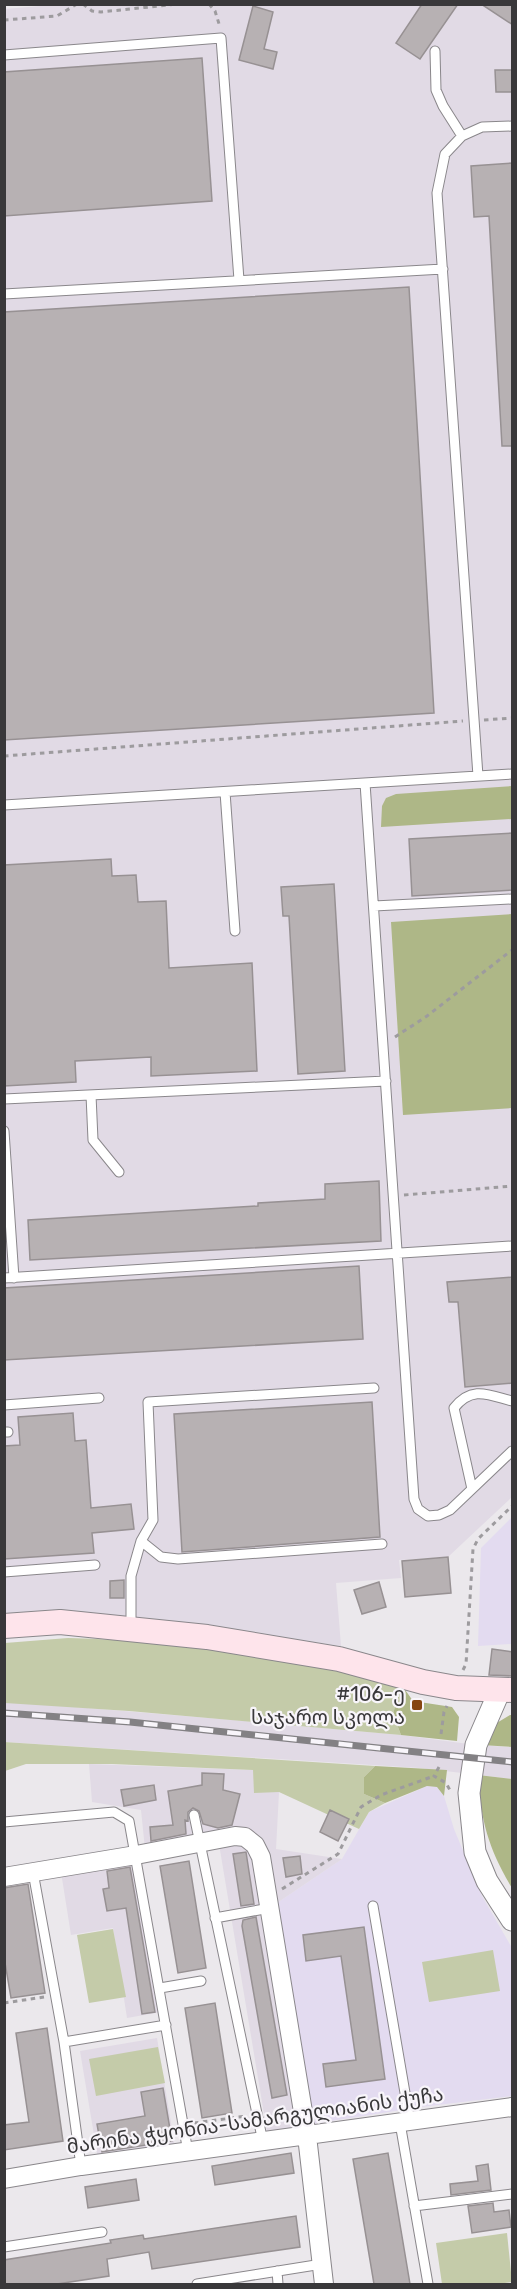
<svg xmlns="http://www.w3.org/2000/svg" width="517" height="2289" font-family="Rubik,'Noto Sans Georgian',sans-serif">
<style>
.commercial{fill:#e3dbf0}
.built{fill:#e1dae5}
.green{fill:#c4cba9}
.forest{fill:#aeb787}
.building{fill:#b7b1b3;stroke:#979193;stroke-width:1.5}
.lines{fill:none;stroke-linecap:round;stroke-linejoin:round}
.service-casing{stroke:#8a878b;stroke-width:11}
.minor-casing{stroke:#8a878b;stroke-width:20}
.tertiary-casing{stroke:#8a878b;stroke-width:23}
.secondary-casing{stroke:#8a878b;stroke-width:26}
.path{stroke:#9d9b9e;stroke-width:3;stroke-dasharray:4.5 4.5;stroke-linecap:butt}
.service{stroke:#fff;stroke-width:9}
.minor{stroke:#fff;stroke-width:18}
.tertiary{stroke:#fff;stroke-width:21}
.secondary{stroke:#fee4eb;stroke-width:24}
.rail-casing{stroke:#838184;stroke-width:7}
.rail{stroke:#f8f5fa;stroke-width:4.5;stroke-dasharray:14;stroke-linecap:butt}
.poi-dot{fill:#864510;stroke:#f8f5fa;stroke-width:2}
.labels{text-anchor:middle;stroke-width:4.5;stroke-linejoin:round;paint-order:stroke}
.poi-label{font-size:20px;fill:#39383a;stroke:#f8f5fa;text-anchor:end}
.street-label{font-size:20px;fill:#39383a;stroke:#f8f5fa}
</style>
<rect width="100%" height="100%" fill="#ebe8ec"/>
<path class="commercial" d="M512,1517V1644L478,1646L481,1548Z
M427,1786L437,1787L444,1796L454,1829L482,1896L512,1948V2096L421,2107L311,2124L277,1903L342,1859L369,1812Z"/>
<path class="built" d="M65,4L512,5V1497L448,1557L399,1560L401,1578L336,1583L341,1646L200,1626L5,1619L4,9Z
M4,1703H26L233,1720L401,1735L476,1745L512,1747V1779L420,1768L5,1742Z
M89,1764L253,1770L279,1792L276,1849L342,1859L277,1903L269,1855L260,1836L249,1831L145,1849L141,1810L92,1802Z
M219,1844L236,1845L248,1848L254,1853L300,2127L267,2132Z
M135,1859L161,2012L127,2018L113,1928L71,1935L61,1872Z
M157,2038L175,2147L98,2159L80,2051Z"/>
<path class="green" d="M68,1638C180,1641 292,1657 401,1684L393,1714L401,1735L129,1711L5,1703V1643Z
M4,1742L375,1766L364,1777V1794L385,1803L369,1812L359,1829L279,1792L254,1793L253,1770L112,1764H26L5,1771Z
M113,1929L126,1997L89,2003L77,1935Z
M493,1950L500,1991L429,2002L422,1962Z
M158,2047L165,2083L96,2096L89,2059Z
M507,2233L512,2282L498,2284H442L436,2243Z"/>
<path class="forest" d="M512,786V819L381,827L382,806L386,798L396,794Z
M512,914V1108L403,1115L391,922Z
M401,1684L413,1701L452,1707L459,1717L457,1741L401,1735L393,1714Z
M510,1715H512V1747L481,1745L495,1724Z
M375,1766L447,1770L444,1796L437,1787L427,1786L385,1803L364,1794V1777Z
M478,1775L512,1779V1888C488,1848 481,1821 478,1775Z"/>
<path class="building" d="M422,4H458L420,59L396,43Z
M481,4H513V25Z
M253,6L273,12L264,49L277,52L273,69L239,60Z
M202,58L212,201L4,216V72Z
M495,70H513V92H496Z
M513,163V446H502L489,216L474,217L471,166Z
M409,287L434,713L4,740V312Z
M513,833V890L412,896L409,839Z
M111,859L112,876L136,875L138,902L166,901L169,968L252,963L257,1071L151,1076V1057L75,1061L76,1082L4,1086V865Z
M334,884L345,1071L298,1074L289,916H283L281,887Z
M379,1181L381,1241L30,1260L28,1220L258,1206V1203L325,1199V1184Z
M359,1266L363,1339L4,1360V1288Z
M513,1277V1383L465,1387L458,1302H449L447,1282Z
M372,1402L380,1537L182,1552L174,1414Z
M73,1413L75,1441L86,1440L91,1508L131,1504L134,1529L92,1533L94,1553L4,1559V1446L20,1445L18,1417Z
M448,1557L451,1593L405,1597L402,1561Z
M124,1580V1598H110V1581Z
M379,1582L386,1607L362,1614L354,1590Z
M492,1649L513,1652V1676L489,1675Z
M202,1773L224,1774L223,1790L240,1794L232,1825L218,1828L203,1824L199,1811L193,1808L188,1812V1821L185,1820L186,1834L151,1841L150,1827L173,1825L168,1791L202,1785Z
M154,1785L156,1800L124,1806L121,1790Z
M330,1810L349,1819L338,1841L320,1832Z
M246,1852L254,1904L241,1906L233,1854Z
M300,1856L302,1874L286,1877L283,1858Z
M189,1861L206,1968L178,1973L160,1866Z
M130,1867L155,2012L142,2014L126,1908L107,1911L103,1889L109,1888L107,1871Z
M28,1884L45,1993L11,1998L4,1957V1888Z
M256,1917L287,2095L272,2098L242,1926L243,1920Z
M364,1927L385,2079L326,2087L323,2064L356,2060L341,1956L306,1961L303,1935Z
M215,2003L232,2113L202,2118L185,2008Z
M47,2028L63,2141L4,2150V2125L29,2122L16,2033Z
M163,2088L172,2141L102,2152L97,2124L145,2116L141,2092Z
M291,2153L294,2173L215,2185L212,2166Z
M388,2153L410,2284H374L353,2159Z
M488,2164L491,2190L451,2195L450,2184L478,2181L476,2166Z
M136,2179L139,2200L88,2208L85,2187Z
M493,2203L494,2212L509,2210L511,2227L472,2233L468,2206Z
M296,2216L300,2247L152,2269L149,2252L107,2259L109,2276L57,2284H4V2260L111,2243L110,2240L143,2235L144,2239Z"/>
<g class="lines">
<g class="service-casing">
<path id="service" d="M435,51L436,90L443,106L462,136
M4,55L221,38L239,280
M4,294L443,269
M478,776L437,193L445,154L462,136L482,127L512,126
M365,783L414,1499L418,1509L428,1516L439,1515L450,1510L512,1451
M225,792L235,931
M4,805L512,774
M374,906L512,899
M91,1095L93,1140L119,1172
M4,1099L386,1081
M4,1131L14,1278
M4,1278L512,1246
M4,1405L99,1398
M4,1432H8
M472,1489L454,1408C472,1385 489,1395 512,1401
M141,1541L161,1557L178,1559L382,1544
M4,1572L95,1565
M131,1627V1576L141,1541L153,1520L148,1402L374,1388
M194,1815L263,2142
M4,1822L114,1812L129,1821L188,2152
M33,1872L64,2042L81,2166
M373,1906L410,2122
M215,1918L270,1908
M160,1988L201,1981
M64,2042L166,2025
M400,2123L428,2284
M414,2206L512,2194
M4,2247L102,2232
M277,2271L278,2284
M197,2284L322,2264"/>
</g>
<g class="minor-casing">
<path id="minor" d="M4,1877L136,1855L235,1836L245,1837L255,1845L261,1857L307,2136L324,2284
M4,2179L81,2166L512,2107"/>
</g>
<g class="tertiary-casing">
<path id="tertiary" d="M500,1690L476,1745L469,1793L475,1852L487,1881L512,1920"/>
</g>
<g class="secondary-casing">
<path id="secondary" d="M4,1626L60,1622L207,1637L339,1659L423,1682L456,1688L512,1690"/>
</g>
<path class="path" d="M83,4L92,11L101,12L178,4
M209,4L215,11L220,27
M4,20L57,16L77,4
M484,720L512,718
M4,756L463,721
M395,1037L427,1016L512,950
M404,1195L512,1186
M463,1670L466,1664L473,1549L478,1539L512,1506
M441,1734L444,1712L447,1706
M439,1767L434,1776L446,1783L451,1792
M282,1889L338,1854L361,1807L381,1795L434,1776
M4,2003L44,1997
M194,2123L247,2116"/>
<use href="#service" class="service"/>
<use href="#minor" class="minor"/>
<use href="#tertiary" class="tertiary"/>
<use href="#secondary" class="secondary"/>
<g class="rail-casing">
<path id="rail" d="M4,1713L130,1722L512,1762"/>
</g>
<use href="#rail" class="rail"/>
</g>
<rect class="poi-dot" x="411" y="1699" width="12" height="12" rx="3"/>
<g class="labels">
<g class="poi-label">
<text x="405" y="1701">#106-ე<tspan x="405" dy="23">საჯარო სკოლა</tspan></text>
</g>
<g class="street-label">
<text transform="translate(255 2120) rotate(-8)" y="7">მარინა ჭყონია-სამარგულიანის ქუჩა</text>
</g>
</g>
<rect width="517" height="2289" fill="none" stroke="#39383a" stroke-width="12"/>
</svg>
